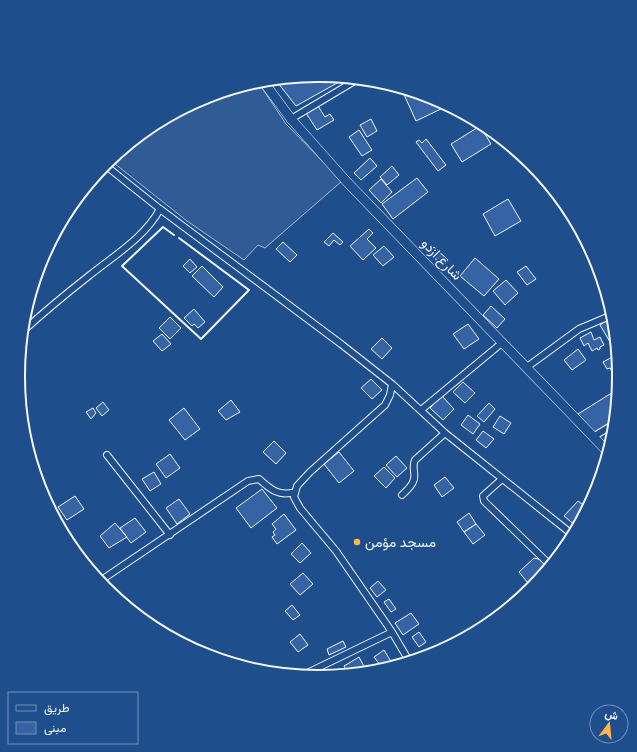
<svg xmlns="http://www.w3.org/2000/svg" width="637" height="752" font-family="Roboto,Vazirmatn,sans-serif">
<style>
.built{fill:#305b95;stroke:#a8bbd7}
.building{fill:#3563a3;stroke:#f2f6ff}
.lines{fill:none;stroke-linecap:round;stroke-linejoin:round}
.street-casing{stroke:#f2f6ff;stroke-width:8}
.secondary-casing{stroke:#f2f6ff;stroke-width:10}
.street{stroke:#1f4e8c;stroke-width:6}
.secondary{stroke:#1f4e8c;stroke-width:9}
.wall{stroke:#f2f6ff;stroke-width:2}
.poi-dot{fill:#ffb74d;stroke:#1f4e8c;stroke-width:1.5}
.labels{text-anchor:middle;stroke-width:3;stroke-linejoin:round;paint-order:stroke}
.street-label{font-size:14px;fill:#f2f6ff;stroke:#1f4e8c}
.poi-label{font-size:14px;fill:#f2f6ff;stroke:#1f4e8c;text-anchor:start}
.rim{fill:none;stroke:#f2f6ff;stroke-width:2}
</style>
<rect width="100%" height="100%" fill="#1f4e8c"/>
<path class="built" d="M258,82L286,124L342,181L265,248L258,245L244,260L187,221L110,160L152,126L204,98Z"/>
<path class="building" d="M319,76L346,78L296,106L278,83L286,79Z
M401,88L434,98L447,106L416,121Z
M318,106L325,117L330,114L334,120L317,130L306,113Z
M371,119L377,131L367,137L360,125Z
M480,126L491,144L462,162L451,144Z
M359,130L372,150L362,156L349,137Z
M426,139L446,165L438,171L416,142L419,140L422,143Z
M370,158L377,166L361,180L354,173Z
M392,166L399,175L387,185L380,177Z
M417,178L428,192L393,219L382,204Z
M381,179L392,192L381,203L369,190Z
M508,199L521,221L495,236L483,214Z
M369,229L373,233L367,239L376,248L363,260L350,246Z
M333,233L343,242L340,245L334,240L329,246L324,242Z
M283,242L297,255L290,262L276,249Z
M384,246L394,257L383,266L373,255Z
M434,247L448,260L443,266L429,253Z
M475,258L499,279L484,296L460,276Z
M190,259L197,267L190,273L183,266Z
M202,266L223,287L214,297L192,276Z
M526,266L536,279L527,285L517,272Z
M506,280L518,293L505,305L493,291Z
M491,306L505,319L497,328L483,315Z
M194,309L205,322L198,328L194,324L192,326L184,318Z
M170,317L181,328L170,339L159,328Z
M609,319L614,325L615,339L610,342L600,325Z
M468,324L479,339L464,349L453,334Z
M591,332L594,340L600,337L604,345L600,347V349L598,350L597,348L592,351L588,343L584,346L580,338Z
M162,334L171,344L162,351L153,341Z
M382,338L392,348L382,359L371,349Z
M578,349L586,360L572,370L564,360Z
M616,355L619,373L617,371L614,374L610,368L607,369L603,362Z
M371,379L382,390L372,399L361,388Z
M463,382L475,393L465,403L453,392Z
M618,389L615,420L592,435L578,414Z
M442,396L454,409L443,420L430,408Z
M231,400L240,412L226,420L218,411Z
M103,402L109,410L102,416L96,408Z
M489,403L495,409L484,422L477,416Z
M93,408L96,413L91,419L86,412Z
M184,408L200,429L185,440L169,420Z
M468,415L480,424L473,434L461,425Z
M500,416L511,423L504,434L493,427Z
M483,431L494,439L486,448L476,440Z
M274,441L286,453L276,464L263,452Z
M339,452L354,471L339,483L324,464Z
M170,454L180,468L166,478L156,464Z
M396,456L407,468L397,477L386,465Z
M384,467L395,478L386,488L374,476Z
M154,472L161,484L150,491L142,479Z
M445,477L454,488L442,497L434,485Z
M595,487L596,491L590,502L587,499Z
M262,489L277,508L251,528L236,508Z
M75,496L84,509L67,520L58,507Z
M179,499L190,514L177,524L166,508Z
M578,501L587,508L577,527L564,516Z
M469,513L476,524L464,532L457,522Z
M284,514L296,530L277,544L272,537L275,535L273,532L276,529L272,524Z
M135,518L146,532L131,543L120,528Z
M115,523L127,537L109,548L100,536Z
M476,524L485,535L473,544L464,532Z
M302,543L311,553L300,563L291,554Z
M534,558L542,560L548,568L532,588L519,572Z
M303,573L313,584L300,595L290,584Z
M378,581L386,590L377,597L370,588Z
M389,599L396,609L391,612L384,602Z
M292,605L300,615L293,620L285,611Z
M411,613L419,624L403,635L395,623Z
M419,632L426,642L419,647L412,637Z
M300,634L308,645L298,652L290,642Z
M343,641L346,647L329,655L327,649Z
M384,650L392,663L383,669L374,657Z
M359,657L367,672L348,674L344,666Z"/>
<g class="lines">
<g class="street-casing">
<path id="street" d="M291,119L358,79
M105,165L160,209L341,344L392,384L445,433L573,535
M22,332C44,312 67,293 90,275C115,255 145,237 160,209
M527,367L579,329L612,315
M392,384L390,395L385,405L310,472L297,486L294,497L300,508L336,551L392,632L409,661
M421,410L503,342
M593,437L614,424
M107,455L170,535
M502,479L483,496L484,501L550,565
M402,495C406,491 411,487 413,482C417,475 411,468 415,460L445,433
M100,581L248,481L259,479C270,489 279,497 295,492
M303,675L392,632"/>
</g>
<g class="secondary-casing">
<path id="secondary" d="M263,81L291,119L347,182L608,452"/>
</g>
<use href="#street" class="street"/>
<use href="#secondary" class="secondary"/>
<path class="wall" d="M174,235L163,227L122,266L201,339L249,290L179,238"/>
</g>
<circle class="poi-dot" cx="357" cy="542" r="4"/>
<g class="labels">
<g class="street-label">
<text transform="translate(442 259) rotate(46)" y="5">شارع ازدو</text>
</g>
<g class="poi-label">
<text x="365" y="547">مسجد مؤمن</text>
</g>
</g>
<path d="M0 0H637V752H0ZM318 82H319A293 293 0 0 1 612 375V377A293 293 0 0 1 319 670H318A293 293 0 0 1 25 377V375A293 293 0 0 1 318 82Z" fill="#1f4e8c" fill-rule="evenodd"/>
<path class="rim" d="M318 82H319A293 293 0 0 1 612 375V377A293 293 0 0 1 319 670H318A293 293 0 0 1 25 377V375A293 293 0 0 1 318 82Z"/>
<rect x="8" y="692" width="130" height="52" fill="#1f4e8c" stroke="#7391ba"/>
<rect x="16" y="705" width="20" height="6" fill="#1f4e8c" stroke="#7391ba"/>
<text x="44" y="712" font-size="12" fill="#f2f6ff">طريق</text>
<rect x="16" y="722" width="20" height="12" fill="#3563a3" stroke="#7391ba"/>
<text x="44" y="732" font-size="12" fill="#f2f6ff">مبنى</text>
<g transform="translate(609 724) rotate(16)"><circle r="19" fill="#1f4e8c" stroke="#7391ba"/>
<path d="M0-3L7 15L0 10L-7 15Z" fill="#ffb74d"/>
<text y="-6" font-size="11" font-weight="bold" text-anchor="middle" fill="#f2f6ff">ش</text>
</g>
</svg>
